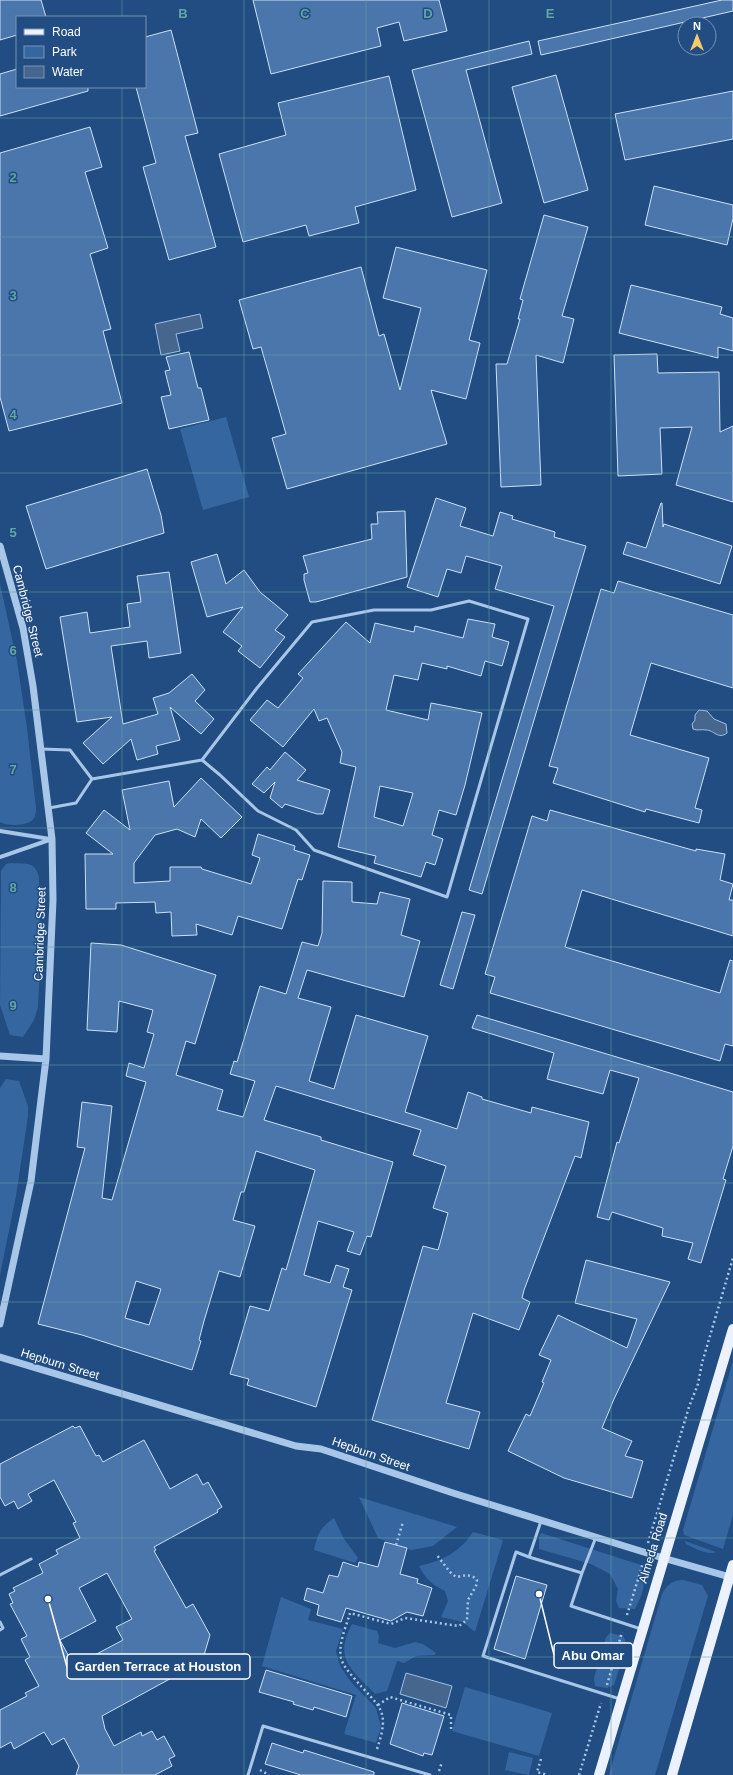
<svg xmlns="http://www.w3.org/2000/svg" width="733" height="1775" font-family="Helvetica,sans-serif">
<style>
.green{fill:#3566a0}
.water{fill:#46668d;stroke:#9cc1e9}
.building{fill:#4a76ab;stroke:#cce0f6;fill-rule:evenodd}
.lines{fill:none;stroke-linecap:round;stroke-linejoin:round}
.path{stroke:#a8c6e8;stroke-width:2.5;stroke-dasharray:2 3;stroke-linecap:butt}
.service{stroke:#a8c6e8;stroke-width:3}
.minor{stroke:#a8c6e8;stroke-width:4}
.tertiary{stroke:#a8c6e8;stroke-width:7}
.primary{stroke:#ebf2fe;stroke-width:10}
.grid{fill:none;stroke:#63a6a1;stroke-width:1;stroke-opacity:0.55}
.labels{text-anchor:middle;stroke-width:3;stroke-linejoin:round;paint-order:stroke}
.street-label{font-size:12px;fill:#fff;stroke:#214d82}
.grid-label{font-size:13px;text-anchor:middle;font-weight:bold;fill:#63a6a1;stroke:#214d82;stroke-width:3;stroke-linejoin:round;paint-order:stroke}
.leader{fill:none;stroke:#fff;stroke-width:1.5}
.callout-dot{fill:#fff;stroke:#214d82;stroke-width:1.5}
.callout{fill:#214d82;stroke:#fff;stroke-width:1.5}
.callout-label{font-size:13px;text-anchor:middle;font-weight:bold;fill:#fff}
</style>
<rect width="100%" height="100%" fill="#214d82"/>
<path class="green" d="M226,417L249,497L203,510L180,429Z
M0,584L17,661L27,728L36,808C36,811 36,815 34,818C29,827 7,826 0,822Z
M11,863C26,864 36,861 39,878L40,964L38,1007L34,1020L23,1037L10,1035L0,1005L1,871L6,864Z
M6,1079L19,1081L28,1106V1116L16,1196L0,1275V1088Z
M733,1361V1515L723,1549L684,1535L683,1530Z
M359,1497L457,1527L433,1546L411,1550L378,1538Z
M334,1518L344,1539L358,1558L355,1563L314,1550C318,1533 320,1528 334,1518Z
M473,1532L503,1540L475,1632L463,1622L441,1617L448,1601L445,1591C433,1585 425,1579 419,1566C442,1561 460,1552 473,1532Z
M541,1533L641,1565C646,1585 644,1591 635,1609L619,1608L616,1601L618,1589L610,1574L591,1564L539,1549V1537Z
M685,1541L716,1552C708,1556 694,1548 686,1544Z
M683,1580L702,1585L708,1596L655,1775H609L662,1594C667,1585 672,1580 683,1580Z
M281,1597L311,1609L308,1620L343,1629L336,1651L340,1666L351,1682L376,1708L381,1727L376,1743L344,1734L356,1695L262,1666Z
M352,1624L377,1631L379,1637L378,1643L395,1648L415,1642L423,1644L436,1653L434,1655L416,1656L404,1663L397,1661L387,1691L375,1694C352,1670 333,1659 352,1624Z
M610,1633L623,1636L627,1644L614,1685L607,1688L595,1686L594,1678L606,1637Z
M465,1687L552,1713L539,1756L452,1731Z
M509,1752L533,1758L529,1775L505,1770Z"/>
<path class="water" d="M200,314L203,328L176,334L180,351L161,355L155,324Z
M699,710L707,711L714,719L726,724L727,733C718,740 714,730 706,730C701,729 698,731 693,729L692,724L695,720V715Z
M406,1673L452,1686L446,1708L400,1694Z"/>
<path class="building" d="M0,0H41L46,17H17V35L0,40Z
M253,0H439L447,31L404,41L399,22L377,28L381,46L271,74Z
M722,0H733V11L541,55L538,41Z
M171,30L198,133L185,136L216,247L169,260L143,167L156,163L136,87H145V37Z
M529,41L532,54L466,70L502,203L452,217L412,70Z
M17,69V87H88V91L0,116V74Z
M556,75L588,190L544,203L512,87Z
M389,76L416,190L355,207L359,223L309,236L306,225L243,242L219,154L286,135L278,103Z
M733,91V139L625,160L615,114Z
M90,127L102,167L85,172L108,248L90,254L111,329L103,331L122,403L9,431L0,397V153Z
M654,186L733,205V218L727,245L645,225Z
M544,215L588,227L562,316L574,319L563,363L536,355L541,485L501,487L496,364H507L520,319H518L523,300L520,299Z
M396,247L487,270L469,340L480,343L466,399L431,390L447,444L287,489L272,438L286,434L261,347L253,349L239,300L361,267L379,336L384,334L400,390L421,308L383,298Z
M631,285L722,307L720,314L733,318V351L718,347V358L619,333Z
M189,352L198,388H201L209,420L169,429L161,397L171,395L165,371L170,370L166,357Z
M657,354L658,373L719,372L720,432L733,426V502L676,485L692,427L660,428L662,474L618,476L614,355Z
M147,469L161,515L164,533L46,569L26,506Z
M436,498L466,508L460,526L493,536L500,512L513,516L512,519L555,532L554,537L586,546L482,894L469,890L554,606L495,589L502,566L466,556L461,573L447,569L438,597L407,587Z
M661,503H662L663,527L664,524L732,546L720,584L623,554L627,542L646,548Z
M405,511L407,577L316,602H310L304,580V574L308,573L303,556L372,539L371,524H378L377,512Z
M217,554L226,584L244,570L260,592L288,615L275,630L285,637L260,668L238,651L242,646L223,632L243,607L207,617L191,562Z
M169,572L181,653L149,658L147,641L111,646L123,724L158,714L153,698L169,693L192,674L205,690L195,701L214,719L201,734L170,707L180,740L156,746L158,754L137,760L131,739L103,764L83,743L112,717L77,722L60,617L87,612L90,633L130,627L127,604L141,602L137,576Z
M618,581L733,615V688L651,663L630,735L709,758L695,808L702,810L699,823L646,809L645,812L553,783L558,768L549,766L601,589L614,593Z
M468,619L495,624L492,637L509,642L502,666L485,661L481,676L447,666V669L422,663L418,680L394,675L386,710L428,720L431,703L482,713L465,785L456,815L439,810L432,835L443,839L435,865L426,862L421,877L374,863L376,856L338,847L356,767L340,763L342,752L327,718L319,721L314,709L283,747L250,720L267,700L278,708L303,678L298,674L346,622L370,643L375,623L414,632L415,626L463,638ZM380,786L413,793L403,826L374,817Z
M285,752L306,770L297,780L330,790L323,814H317L285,804L282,808L270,798L275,782L264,793L252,784L267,767L270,770Z
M201,778L242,817L221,838L201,819L195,837L177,829L155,835L134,863V883L170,881V867H201L202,869L251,884L260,858L252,855L258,834L295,846L294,850L310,855L302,880L298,879L282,929L238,916L232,935L196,924L197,935L172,936L171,912L156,913L155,902L116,903V909H86L85,854H113L86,833L104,810L130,830L122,790L169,781L174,807Z
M550,810L696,851V849L725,854L720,880L733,884L729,900H733V936L582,890L565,947L720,993L730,960L733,961V1046L725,1044L720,1061L490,993L495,977L485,974L532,816L547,821Z
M323,881L352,882V902L377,904L380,892L410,899L401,935L420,941L404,997L307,970L298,998L331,1007L309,1081L334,1089L356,1015L428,1036L405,1112L457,1129L468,1092L482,1097V1099L531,1113L532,1107L589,1122L581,1158L575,1156L524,1290L522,1298L530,1302L519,1330L473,1313L446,1403L480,1412L469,1449L372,1420L423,1246L438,1250L440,1243L448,1213L433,1208L446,1166L413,1155L421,1130L276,1086L264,1120L321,1137V1140L393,1162L371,1237L367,1236L360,1255L347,1251L354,1232L318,1221L304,1275L330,1283L336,1265L349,1269L343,1287L352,1290L316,1407L247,1385L249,1379L230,1374L250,1306L269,1311L282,1268L286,1270L315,1170L256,1151L244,1192H241L233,1220L255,1226L240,1277L219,1271L204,1321L199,1340L201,1341L192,1370L82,1335L38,1324L85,1148L77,1147L82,1102L112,1106L102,1198L112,1200L146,1082L126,1076L129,1063L144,1068L154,1034L147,1032L153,1010L119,1001L117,1032L87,1030L91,943L121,945L216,975L195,1044L186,1041L176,1075L223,1090L217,1110L243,1117L255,1081L230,1074L234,1061L237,1062L260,986L286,994L302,942L318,946L322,933ZM136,1281L161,1289L149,1325L125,1318Z
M462,912L475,915L453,989L440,985Z
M477,1015L733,1092V1146L723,1179L726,1180L701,1263L688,1259L693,1243L662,1236L663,1228L612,1212L609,1220L597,1217L617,1142L619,1143L639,1078L610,1070L603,1094L547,1079L554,1053L472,1028Z
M586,1260L670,1282L614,1399L602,1428L632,1441L625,1456L643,1461L632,1498L564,1478L508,1451L526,1414L530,1416L544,1383L542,1382L551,1360L539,1355L558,1315L627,1348L637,1319L575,1303Z
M73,1426L75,1428L80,1426L96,1456L99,1455L103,1462L144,1440L170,1489L197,1474L203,1485L208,1482L222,1507L217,1510L218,1512L154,1547L156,1550L154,1551L186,1608L193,1604L210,1635L199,1672L188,1669L102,1716L105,1729L114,1746L141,1732L142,1736L152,1731L157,1740L164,1736L175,1756L169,1759L172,1766L155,1775H76L79,1766L64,1738L52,1745L44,1732L14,1749L11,1742L0,1748V1710L27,1696L25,1693L39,1686L25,1660L30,1657L21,1639L27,1636L10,1604L13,1603L9,1594L15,1591L13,1588L43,1573L39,1564L58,1554L56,1550L80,1538L73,1523L76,1522L54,1480L28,1494L32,1501L18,1509L14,1501L5,1506L0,1497V1464ZM107,1573L132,1619L116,1627L123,1640L74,1666L60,1640L96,1621L79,1588Z
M385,1542L407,1548L400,1574L418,1579L417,1583L432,1588L423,1616L407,1612L391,1621L346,1608L341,1622L317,1615L319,1605L304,1600L307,1588L323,1593L329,1575L338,1577L343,1562L358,1567L359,1562L378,1567Z
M516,1576L547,1585L525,1659L494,1649Z
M266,1670L352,1696L346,1717L314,1707L313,1710L293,1704L294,1702L259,1692Z
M402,1703L444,1716L432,1755L424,1753L423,1756L390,1744Z
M272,1743L303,1753L304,1750L374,1772V1775H301L265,1764Z"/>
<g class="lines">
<path class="path" d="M648,1543L689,1407L698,1384L702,1363L733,1258
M396,1545L403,1522
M627,1615L643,1563
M607,1685L622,1632
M378,1705L390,1697L451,1715V1732
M377,1749C391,1708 379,1708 354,1678C349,1672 343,1666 341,1658C338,1644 346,1627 350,1613L391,1624L405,1618L459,1626L467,1620L468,1600L476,1586L477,1580C471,1573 464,1576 456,1577L450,1572L436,1554
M541,1759L537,1772L548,1775
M260,1770L269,1775
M439,1771L442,1762
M579,1775L601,1703"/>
<path class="service" d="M469,601L528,619L447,897L314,850L296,830L258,811L220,775L202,760L257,688L312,622L374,610H431Z
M41,749L70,750L92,779
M49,808L76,803L92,779L202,760
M541,1521L529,1557L582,1573L571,1606L641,1629
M529,1557L516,1552L483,1656L620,1699
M582,1573L596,1537
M0,1575L31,1559
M0,1622L3,1628L0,1630
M248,1775L263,1726L430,1775"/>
<path class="minor" d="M0,831L50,839
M0,857L52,839"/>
<path class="tertiary" d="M0,546L23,628L33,686L52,839L53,900L46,1059L31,1181L0,1324
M0,1056L46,1059
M0,1357L296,1446L321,1449L453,1493L663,1558L733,1578"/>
<path class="primary" d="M599,1775L733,1329
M672,1775L733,1565"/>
</g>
<path class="grid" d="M122,0V17M244,0V1775M366,0V1775M489,0V1775M611,0V1775M122,87V1775M0,118H733M0,237H733M0,355H733M0,473H733M0,592H733M0,710H733M0,828H733M0,947H733M0,1065H733M0,1183H733M0,1302H733M0,1420H733M0,1538H733M0,1657H733"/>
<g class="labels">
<g class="street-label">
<text transform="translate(28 611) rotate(76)" y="4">Cambridge Street</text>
<text transform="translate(40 934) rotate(-88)" y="4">Cambridge Street</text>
<text transform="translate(60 1364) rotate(17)" y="4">Hepburn Street</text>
<text transform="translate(371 1454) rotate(19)" y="4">Hepburn Street</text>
<text transform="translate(653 1548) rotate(-73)" y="4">Almeda Road</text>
</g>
</g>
<g class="grid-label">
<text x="183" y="18">B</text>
<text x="305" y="18">C</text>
<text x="428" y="18">D</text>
<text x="550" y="18">E</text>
<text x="13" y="182">2</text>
<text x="13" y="300">3</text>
<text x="13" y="419">4</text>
<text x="13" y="537">5</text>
<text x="13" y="655">6</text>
<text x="13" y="774">7</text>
<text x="13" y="892">8</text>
<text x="13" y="1010">9</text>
</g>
<path class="leader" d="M539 1594L554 1655M48 1599L67 1667"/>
<g class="callout-dot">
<circle cx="539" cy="1594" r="4"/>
<circle cx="48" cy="1599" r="4"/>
</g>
<g class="callout">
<rect x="554" y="1643" width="79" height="25" rx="4"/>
<rect x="67" y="1654" width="183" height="25" rx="4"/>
</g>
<g class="callout-label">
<text x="593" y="1660">Abu Omar</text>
<text x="158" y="1671">Garden Terrace at Houston</text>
</g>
<rect x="16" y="16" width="130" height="72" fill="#214d82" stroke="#7a94b4"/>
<rect x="24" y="29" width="20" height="6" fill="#ebf2fe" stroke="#7a94b4"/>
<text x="52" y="36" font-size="12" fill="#ffffff">Road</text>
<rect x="24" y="46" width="20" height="12" fill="#3566a0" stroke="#7a94b4"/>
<text x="52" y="56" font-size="12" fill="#ffffff">Park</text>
<rect x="24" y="66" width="20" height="12" fill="#46668d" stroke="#7a94b4"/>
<text x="52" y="76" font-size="12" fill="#ffffff">Water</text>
<g transform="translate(697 36)"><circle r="19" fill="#214d82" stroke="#7a94b4"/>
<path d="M0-3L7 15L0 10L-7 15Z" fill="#f5cb6a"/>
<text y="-6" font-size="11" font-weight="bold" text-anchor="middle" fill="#ffffff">N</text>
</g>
</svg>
